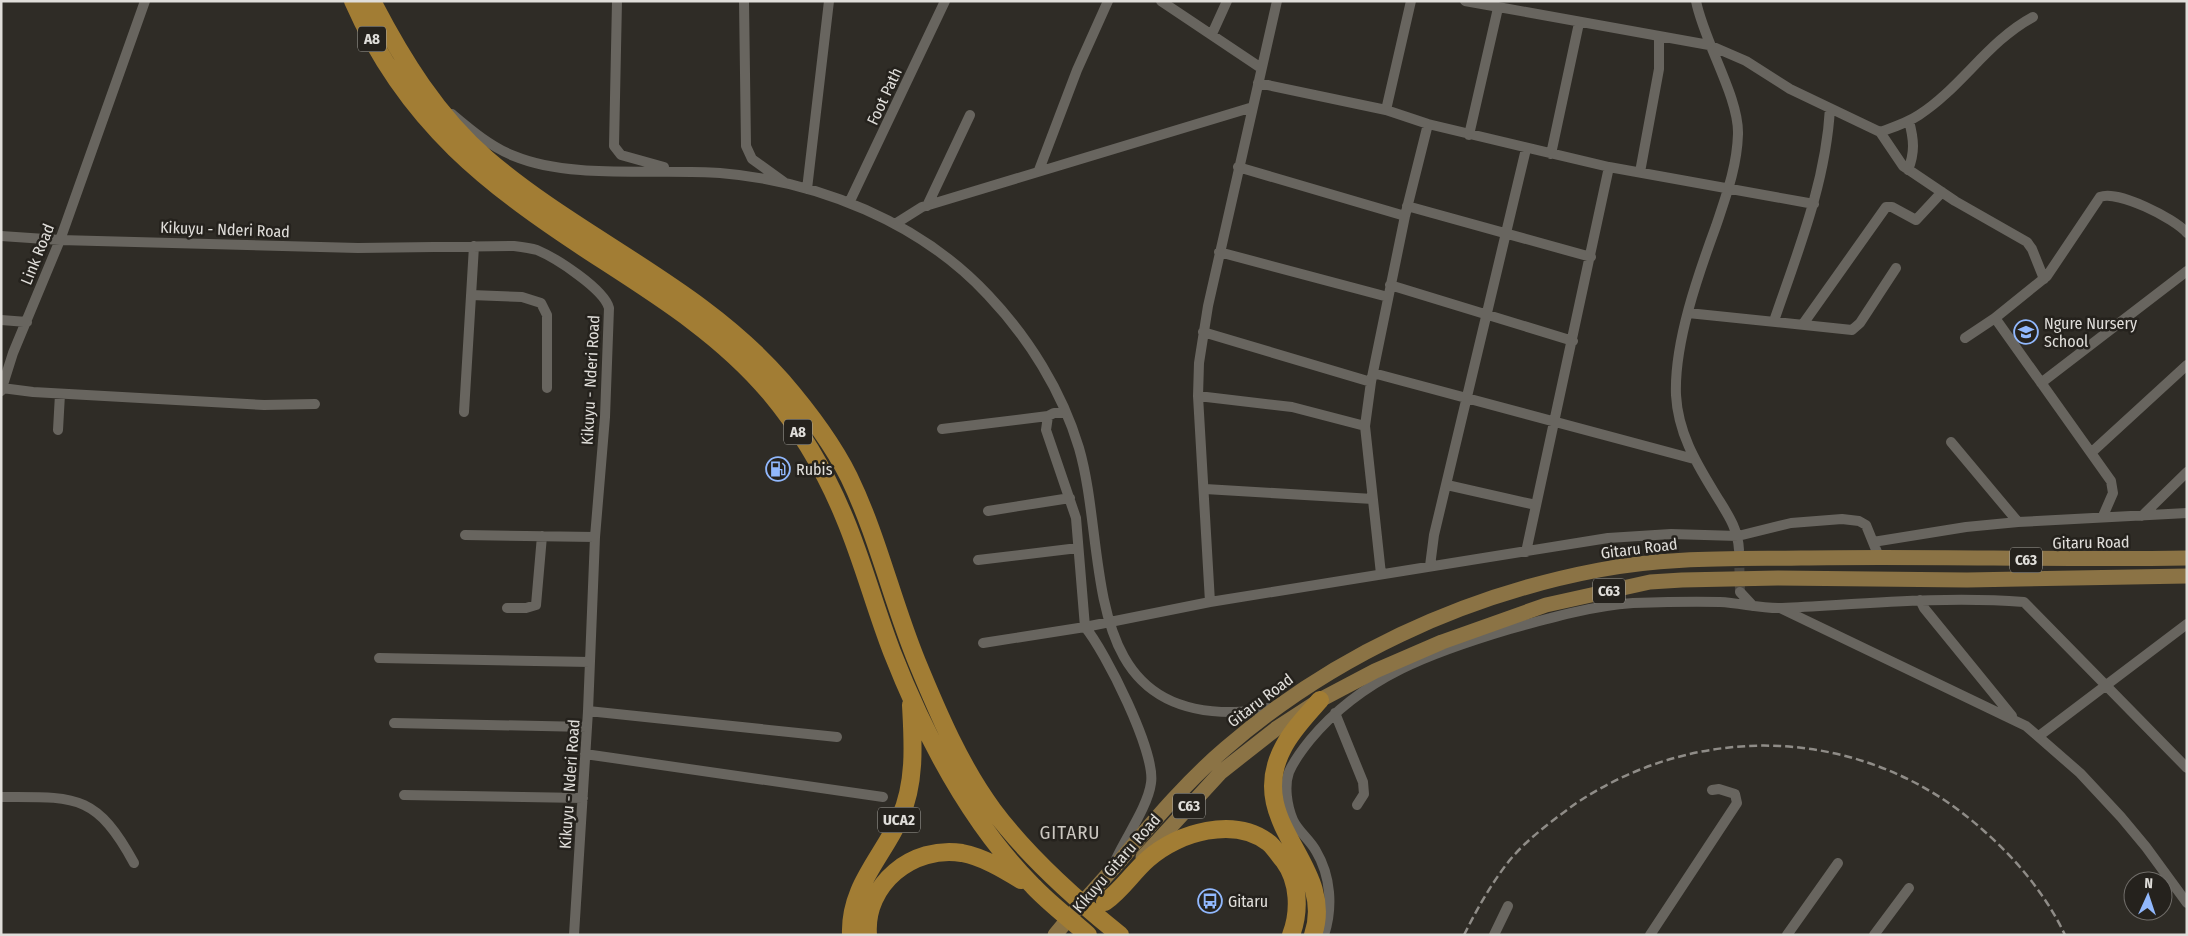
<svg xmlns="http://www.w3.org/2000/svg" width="2188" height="936" font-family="'Fira Sans Condensed',sans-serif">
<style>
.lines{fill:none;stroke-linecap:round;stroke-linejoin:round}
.street-tunnel{stroke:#4a4741;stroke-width:10;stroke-dasharray:10 5;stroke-linecap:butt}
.street{stroke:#68655f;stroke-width:10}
.primary{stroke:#8b7345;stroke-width:15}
.highway{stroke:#a27d34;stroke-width:18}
.rail{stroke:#8f8c87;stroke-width:2.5;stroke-dasharray:8 4;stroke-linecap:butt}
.labels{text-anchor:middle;stroke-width:5;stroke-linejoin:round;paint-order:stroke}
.shield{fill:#25221d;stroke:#a8a6a1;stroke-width:1}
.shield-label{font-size:15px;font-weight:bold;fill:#e0deda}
.street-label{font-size:16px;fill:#e0deda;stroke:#25221d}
.poi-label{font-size:16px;fill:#e0deda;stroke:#25221d;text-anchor:start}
.quarter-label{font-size:19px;letter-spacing:1px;fill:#cbc7c0;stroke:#25221d}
</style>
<rect width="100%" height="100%" fill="#2f2c26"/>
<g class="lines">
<path class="street-tunnel" d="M1739,553L1740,592"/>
<path class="street" d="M617,1L614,146L621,155L664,167
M744,1L746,146L752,159L784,182
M1161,1L1261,68
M1465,1L1709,45L1746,61L1790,89L1880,132L1903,166L1912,172L1955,201L2027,242L2032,249L2044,279
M1696,1C1704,42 1739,97 1738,134C1737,167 1726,196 1716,226C1698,275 1674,343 1676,395C1678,432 1695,461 1714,492C1726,512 1738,527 1739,550
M1212,34L1227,1
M1258,83L1386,110L1428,124L1609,167L1814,204
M1386,110L1411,1
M452,114C471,130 491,147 514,156C572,180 657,168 720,173C818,181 920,222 988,295C1028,337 1062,391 1079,448C1109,552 1077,715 1235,712C1248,712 1262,709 1275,707
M1880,132C1894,127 1907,123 1919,115C1961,88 1988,41 2033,17
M1469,135L1498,8
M1551,154L1579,23
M1238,167L1405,216
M1039,170L1077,70L1108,1
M1908,170C1915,152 1914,140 1909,121
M1640,172L1659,69V37
M807,189L829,1
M849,203L945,1
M927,206L970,115
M1407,206L1591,257
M895,224L922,207L1253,107
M1,236L60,240L358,248L514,246C522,247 530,248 537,250C556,258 604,289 609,308L605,417L595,537L588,711L574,935
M1219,252L1388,297
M1390,285L1573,341
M471,295L522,297L541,303L547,315V388
M1688,313L1852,330L1860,323L1896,268
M1,320L27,322
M1774,321C1798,251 1826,182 1830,108
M1803,324L1886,207H1892L1916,220L1942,192
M1203,332L1371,382
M1965,338L1995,318
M1373,373L1694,459
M2041,383L2187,271
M2,388L33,392L264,405L315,404
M1,391L13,353L60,240L145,1
M1198,396L1292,407L1365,426
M464,412L474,246
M1066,413H1054L1048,416L1046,430L1076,518L1085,627C1105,651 1156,752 1151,783C1148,806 1126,837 1116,859
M942,429L1048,416
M58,430L60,394
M1951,442L2018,522
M2092,452L2187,365
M1447,485L1536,505
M1205,489L1373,499
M988,511L1070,498
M2103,516L2113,493L2111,481L1995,318L2047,276L2100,197C2118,190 2174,218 2187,233
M2142,516L2187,472
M465,535L595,537
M1873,542L1966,527L2018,522L2187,513
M1526,552L1609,167
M978,560L1078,548
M1430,566L1434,535L1526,149
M1381,574L1365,426L1371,382L1405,216L1428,124
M1740,592L1753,606
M1920,600L1924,608L2012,716
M1210,602L1198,396L1199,363L1208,306L1277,1
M507,608H526L536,605L542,536
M1780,608L2026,726L2080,773L2121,817L2146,847L2187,903
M983,643L1085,627L1210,602L1608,538L1671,534L1738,536L1791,523L1842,519L1859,521L1866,525L1879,557
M379,658L590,662
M588,711L837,737
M1335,713L1363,782L1364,794L1357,805
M394,723L587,727
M2039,736L2187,624
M585,754L883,797
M404,795L583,798
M1,797C75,797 96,793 134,863
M1324,935C1333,908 1331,876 1316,851C1310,840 1298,831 1293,820C1287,806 1284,786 1289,772C1294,760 1302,750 1310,740C1363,676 1433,652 1510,629C1549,618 1591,606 1633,603C1661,602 1691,601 1720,602C1741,603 1762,609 1782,608C1863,604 1943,596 2024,602L2187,768
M1494,935L1508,906
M1650,935L1737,803L1735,794L1719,789L1712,790
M1787,935L1838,863
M1874,935L1909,888"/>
<path class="primary" d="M1143,857L1221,772L1277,728L1320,700L1375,671L1442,642L1546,605L1650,582L1682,580L1778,578L1967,580L2187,576
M1055,935C1075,910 1097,887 1118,863C1152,823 1186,782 1226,748C1331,657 1462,596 1599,570C1665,557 1733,559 1801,558C1929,556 2058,560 2187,558"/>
<path class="highway" d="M353,1C407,124 489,186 598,257C660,297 722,336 770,393C801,430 827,475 845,519C863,562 875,608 892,652C925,736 969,822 1033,886C1050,904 1070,919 1088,935
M372,1C402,59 437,116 487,159C580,239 701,287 782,381C807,410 832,443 849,477C878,537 892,601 917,662C938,713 960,765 993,810C1028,857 1074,898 1120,935
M1105,902C1122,890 1133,872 1148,859C1178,832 1235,816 1269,843C1275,848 1279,856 1284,861C1299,881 1300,912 1291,935
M851,935C849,887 882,858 900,818C916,782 913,742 911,705
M868,935C864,884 913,845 962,853C983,857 1003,869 1021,880
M1313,935C1337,864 1243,824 1283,748C1292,730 1307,715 1320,700"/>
<path class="rail" d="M1464,935C1477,909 1491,884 1509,861C1527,839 1552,821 1575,804C1703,718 1869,727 1984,831C2017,860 2046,895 2065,935"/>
</g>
<defs>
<g id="school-ring" transform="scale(1.25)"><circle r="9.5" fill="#25221d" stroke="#91b8fd" stroke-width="1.5"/><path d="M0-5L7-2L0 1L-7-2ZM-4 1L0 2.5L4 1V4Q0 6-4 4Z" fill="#91b8fd"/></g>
<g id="fuel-ring" transform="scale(1.25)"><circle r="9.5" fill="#25221d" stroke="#91b8fd" stroke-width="1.5"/><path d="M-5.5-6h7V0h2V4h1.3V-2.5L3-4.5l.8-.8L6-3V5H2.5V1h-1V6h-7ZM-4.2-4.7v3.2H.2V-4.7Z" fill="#91b8fd"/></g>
<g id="bus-ring" transform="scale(1.25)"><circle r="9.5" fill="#25221d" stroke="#91b8fd" stroke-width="1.5"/><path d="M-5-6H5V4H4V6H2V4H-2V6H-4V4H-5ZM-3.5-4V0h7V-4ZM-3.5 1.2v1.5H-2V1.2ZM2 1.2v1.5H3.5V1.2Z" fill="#91b8fd"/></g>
</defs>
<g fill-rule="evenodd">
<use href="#school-ring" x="2026" y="332"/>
<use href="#fuel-ring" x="778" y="469"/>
<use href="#bus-ring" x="1210" y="901"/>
</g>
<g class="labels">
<g class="shield">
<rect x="358" y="26.5" width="28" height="25" rx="4"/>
<rect x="784" y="419.5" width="28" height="25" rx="4"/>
<rect x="2010" y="547.5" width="32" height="25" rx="4"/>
<rect x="1593" y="578.5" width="32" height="25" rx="4"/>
<rect x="1173" y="793.5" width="32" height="25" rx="4"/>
<rect x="878" y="807.5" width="42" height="25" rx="4"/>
</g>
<g class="shield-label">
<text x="372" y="44">A8</text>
<text x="798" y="437">A8</text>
<text x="2026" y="565">C63</text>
<text x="1609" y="596">C63</text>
<text x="1189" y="811">C63</text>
<text x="899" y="825">UCA2</text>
</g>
<g class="street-label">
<text transform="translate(884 96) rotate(-65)" y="6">Foot Path</text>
<text transform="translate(225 229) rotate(2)" y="6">Kikuyu - Nderi Road</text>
<text transform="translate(37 254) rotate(-68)" y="6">Link Road</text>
<text transform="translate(590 380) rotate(-87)" y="6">Kikuyu - Nderi Road</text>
<text transform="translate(2091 542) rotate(-1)" y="6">Gitaru Road</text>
<text transform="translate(1639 548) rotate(-7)" y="6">Gitaru Road</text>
<text transform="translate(1260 700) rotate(-37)" y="6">Gitaru Road</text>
<text transform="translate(569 784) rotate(-86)" y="6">Kikuyu - Nderi Road</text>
<text transform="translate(1116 863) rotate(-49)" y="6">Kikuyu Gitaru Road</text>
</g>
<g class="poi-label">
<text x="2044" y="329">Ngure Nursery<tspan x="2044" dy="18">School</tspan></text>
<text x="796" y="475">Rubis</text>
<text x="1228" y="907">Gitaru</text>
</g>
<g class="quarter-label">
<text x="1070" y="839">GITARU</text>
</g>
</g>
<rect width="2188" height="936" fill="none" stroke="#e0deda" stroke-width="5"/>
<g transform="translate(2148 896) rotate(3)"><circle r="24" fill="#25221d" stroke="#706d69"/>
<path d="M0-4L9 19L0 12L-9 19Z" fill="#91b8fd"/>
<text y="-8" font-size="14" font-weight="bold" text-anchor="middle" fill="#e0deda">N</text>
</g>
</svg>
